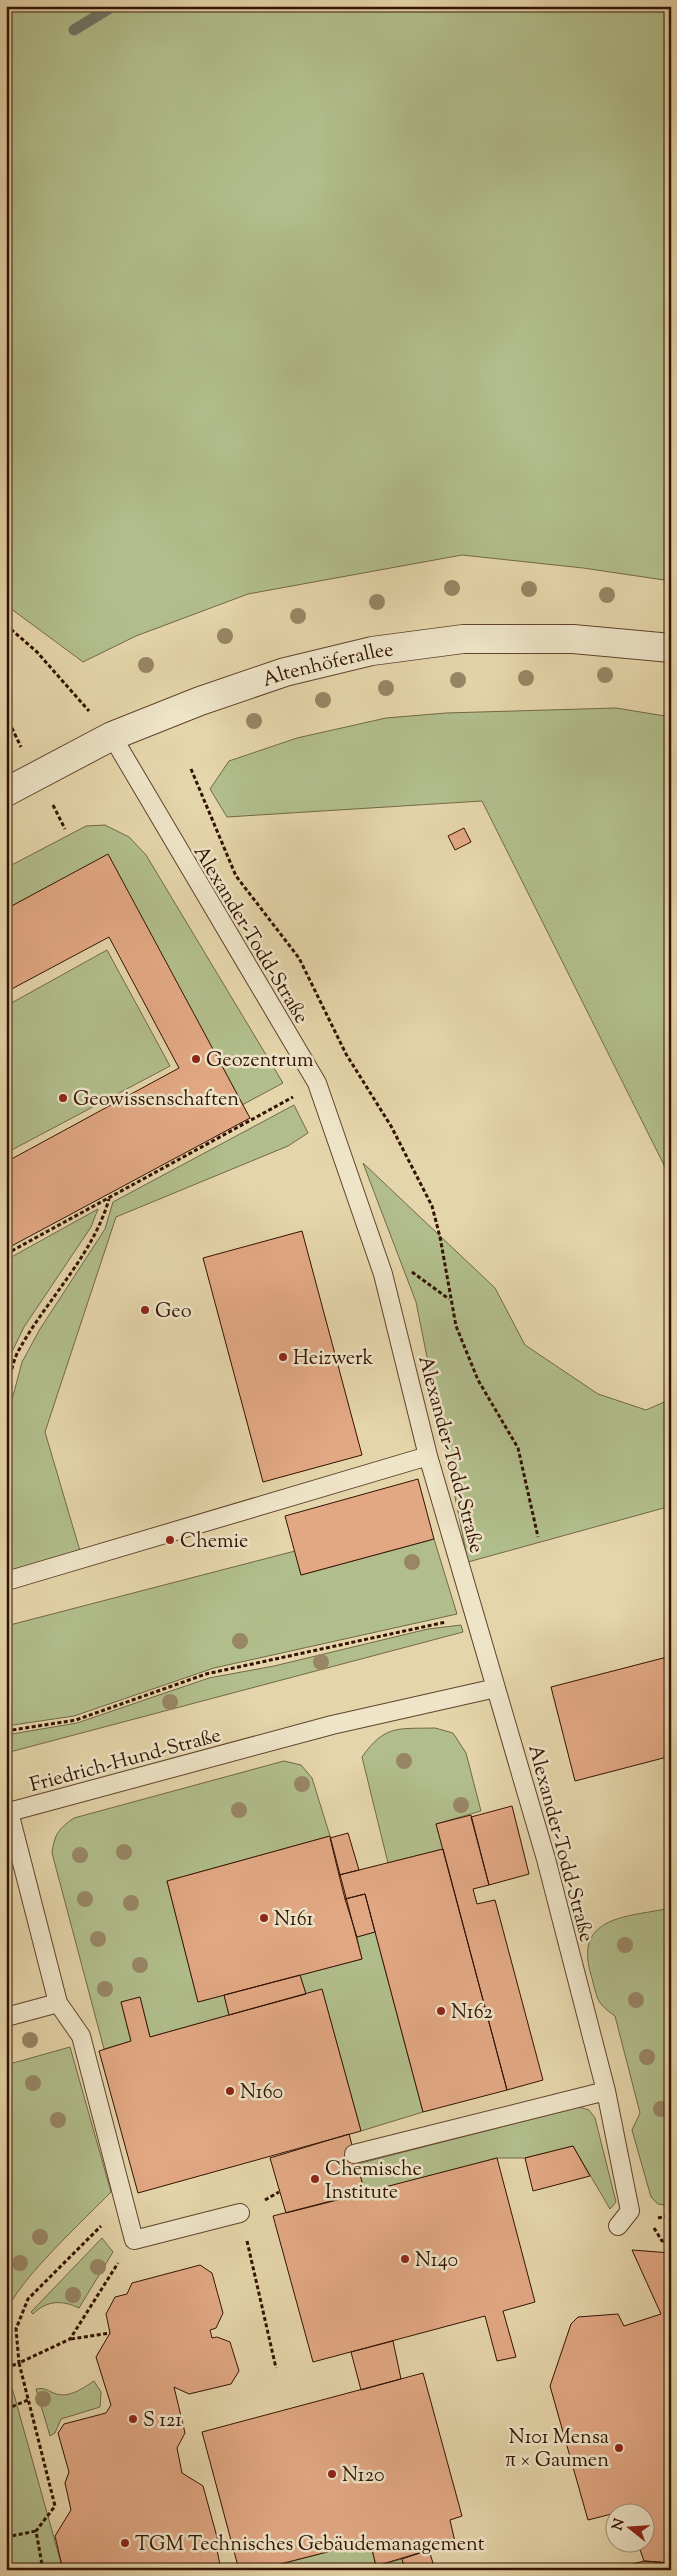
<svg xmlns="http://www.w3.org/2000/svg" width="677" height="2576" font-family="'Sorts Mill Goudy',serif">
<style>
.green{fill:#b1be8b;stroke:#726847}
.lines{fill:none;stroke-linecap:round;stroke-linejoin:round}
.stream{stroke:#6e7668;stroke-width:11}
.building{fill:#e2a884;stroke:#331203}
.service-casing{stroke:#60432d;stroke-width:20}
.tertiary-casing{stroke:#60432d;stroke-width:30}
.path{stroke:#331203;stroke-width:3;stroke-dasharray:4 2.5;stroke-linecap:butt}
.service{stroke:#eee4c8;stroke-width:18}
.tertiary{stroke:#eee4c8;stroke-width:28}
.tree{fill:#988665}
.poi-dot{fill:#8f2418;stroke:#eee4c8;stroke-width:2}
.labels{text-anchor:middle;stroke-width:5;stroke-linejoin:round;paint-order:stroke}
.street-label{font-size:20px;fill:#331203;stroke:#eee4c8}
.poi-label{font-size:20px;fill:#331203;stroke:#eee4c8;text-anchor:start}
</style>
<rect width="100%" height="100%" fill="#e5d5aa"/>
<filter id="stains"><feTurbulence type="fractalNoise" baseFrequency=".004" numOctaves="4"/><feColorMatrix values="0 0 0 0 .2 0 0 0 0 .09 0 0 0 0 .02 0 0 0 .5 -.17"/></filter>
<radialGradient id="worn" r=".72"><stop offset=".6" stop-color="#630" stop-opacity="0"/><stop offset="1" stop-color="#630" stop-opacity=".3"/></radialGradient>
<path class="green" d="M6,6H671V581L583,568L462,555L248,594L136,636L83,662L6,605Z
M616,708L671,717V1179L482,801L227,817L210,789L229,761L297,738L386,718L446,713Z
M105,825L129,837L146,855L283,1083L242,1105L108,855L6,909V868L86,826Z
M107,950L170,1066L6,1153V1006Z
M294,1105L308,1133L288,1146L116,1217L45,1432L80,1551L6,1573V1444L9,1411L22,1362L40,1329L105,1229L113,1202Z
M363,1163L495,1288L525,1345L598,1394L646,1410L671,1399V1506L468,1562L416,1302Z
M98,1209L91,1227L24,1327L6,1364V1260Z
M434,1539L457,1614L214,1668L74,1716L6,1726V1626L295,1551L301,1575Z
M461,1625L463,1632L6,1753V1735L77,1723L209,1678L274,1666L428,1629Z
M435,1728L453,1733L466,1753L481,1811L436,1824L443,1849L388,1863L362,1757C385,1724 399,1729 435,1728Z
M284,1761L301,1765L312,1778L330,1836L167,1881L198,2002L224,1995L229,2015L150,2037L140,1997L121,2002L131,2041L104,2049L52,1853C54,1835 59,1828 74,1818Z
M671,1908V2206H670L658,2204L651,2197L632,2130L640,2113L615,2016C595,2002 598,1999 591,1975C573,1915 629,1917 671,1908Z
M375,1932L423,2112L361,2131L322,1990L306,1994L300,1975L362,1959L357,1937Z
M70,2047L111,2192C86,2218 16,2282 6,2313V2065Z
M579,2107L589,2110L595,2118L616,2202L610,2209L573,2146L525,2158H497L365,2193L357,2164Z
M102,2238L113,2252L79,2308C62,2300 47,2300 33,2314L31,2312Z
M6,2366L63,2570H6Z
M94,2381L101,2392L100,2407L61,2419L55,2433L50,2436L36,2389C45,2387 48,2391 56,2394C70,2398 83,2388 94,2381Z
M370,2541L376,2566L402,2559L405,2570H257Z"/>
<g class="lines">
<path class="stream" d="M74,30L113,6"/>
</g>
<path class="building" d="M464,828L471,842L455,850L448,836Z
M108,854L250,1118L6,1249V1162L179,1068L109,937L6,992V909Z
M302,1231L362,1455L263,1482L203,1258Z
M418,1479L434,1539L301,1575L285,1516Z
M671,1656V1756L575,1781L551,1687Z
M512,1806L529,1874L489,1885L471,1817Z
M471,1815L489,1885L473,1889L477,1904L495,1900L543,2080L507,2090L436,1824Z
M348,1833L359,1870L339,1875L330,1838Z
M330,1836L362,1959L198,2002L167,1881Z
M443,1849L507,2090L423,2112L365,1894L345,1899L339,1875Z
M365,1894L375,1932L357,1937L345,1899Z
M300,1975L306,1994L229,2015L224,1995Z
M322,1989L361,2131L138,2193L99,2051L131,2041L121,2002L140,1997L150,2037Z
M349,2134L365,2193L286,2213L270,2158Z
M573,2146L590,2176L533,2191L525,2158Z
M497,2158L535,2302L503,2311L516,2357L497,2361L485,2316L313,2362L273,2216Z
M632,2250L671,2253V2563L644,2561L638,2544H644V2514H628L627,2510L588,2520L550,2386L571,2324L578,2317L618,2314L624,2326L661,2314Z
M200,2265L212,2273L223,2313L216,2328L210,2330L212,2338L217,2337L230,2342L239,2371L231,2384L189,2394L174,2387L185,2433L177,2448L182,2473L203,2486L220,2548L217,2550L221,2570H63L55,2536L71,2510L65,2483L69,2472L58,2433L64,2424L106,2413L111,2405L96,2357L110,2333L106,2314L115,2297L127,2294L132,2283Z
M393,2341L401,2379L361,2390L351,2352Z
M423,2373L462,2516L450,2520L455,2542L376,2566L370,2541L257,2570H239L202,2432Z
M429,2550L435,2570H405L402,2559Z
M644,2561L671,2563V2570H611Z"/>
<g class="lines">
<g class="service-casing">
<path id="service" d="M112,736L317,1083L383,1274L428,1456L546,1859L606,2091L630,2211L618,2226
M10,1580L428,1456
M6,2017L58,2003
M354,2154L606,2091
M240,2213L134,2240L81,2036L58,2003L9,1812L332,1725L496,1688"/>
</g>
<g class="tertiary-casing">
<g id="tertiary">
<path id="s1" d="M6,792L112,736L200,701L285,672L372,651L463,639H573L671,648"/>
</g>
</g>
<path class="path" d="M6,625L37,652L89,711
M9,722L21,747
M191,769L236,876L299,958L346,1054L391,1126L432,1206L440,1237L456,1326L478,1380L518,1448L538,1537
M53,805L65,829
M6,1254L293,1097
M412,1272L449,1299
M6,1388C11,1375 13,1359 20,1348C48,1298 93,1255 109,1199
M6,1731L76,1720L206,1674L446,1622
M265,2200L279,2192
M658,2218L671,2215
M654,2228L662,2241L671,2239
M247,2241L276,2368
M71,2339L110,2333
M6,2368L19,2363L16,2329L28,2299L101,2226
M6,2409L28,2400
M6,2537L36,2531
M43,2570L36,2531L55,2506L19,2363L70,2339L118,2263"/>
<use href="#service" class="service"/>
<use href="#tertiary" class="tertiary"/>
</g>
<g class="tree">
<circle cx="452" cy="588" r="8"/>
<circle cx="529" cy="589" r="8"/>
<circle cx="607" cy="595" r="8"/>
<circle cx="377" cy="602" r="8"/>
<circle cx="298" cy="616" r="8"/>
<circle cx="225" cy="636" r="8"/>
<circle cx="146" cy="665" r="8"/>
<circle cx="605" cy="675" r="8"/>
<circle cx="526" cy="678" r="8"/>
<circle cx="458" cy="680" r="8"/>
<circle cx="386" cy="688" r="8"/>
<circle cx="323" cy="700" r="8"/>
<circle cx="254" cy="721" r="8"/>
<circle cx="412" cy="1562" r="8"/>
<circle cx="240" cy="1641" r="8"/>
<circle cx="321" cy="1662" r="8"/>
<circle cx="170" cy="1702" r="8"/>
<circle cx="404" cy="1761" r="8"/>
<circle cx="302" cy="1784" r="8"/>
<circle cx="461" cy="1805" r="8"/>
<circle cx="239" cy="1810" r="8"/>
<circle cx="124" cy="1852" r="8"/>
<circle cx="80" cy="1855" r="8"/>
<circle cx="85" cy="1899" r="8"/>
<circle cx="131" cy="1903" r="8"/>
<circle cx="98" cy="1939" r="8"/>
<circle cx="625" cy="1945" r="8"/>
<circle cx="140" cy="1965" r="8"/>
<circle cx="105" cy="1989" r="8"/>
<circle cx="636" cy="2000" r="8"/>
<circle cx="30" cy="2040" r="8"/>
<circle cx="647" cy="2057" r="8"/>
<circle cx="33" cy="2083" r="8"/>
<circle cx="661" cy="2109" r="8"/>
<circle cx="58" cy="2120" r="8"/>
<circle cx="40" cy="2237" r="8"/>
<circle cx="20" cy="2263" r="8"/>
<circle cx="98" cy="2267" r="8"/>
<circle cx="73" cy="2295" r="8"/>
<circle cx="43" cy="2399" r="8"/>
</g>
<g class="poi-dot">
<circle cx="196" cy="1059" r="5"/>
<circle cx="63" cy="1098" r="5"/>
<circle cx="145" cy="1310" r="5"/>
<circle cx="283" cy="1357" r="5"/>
<circle cx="170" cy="1540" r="5"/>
<circle cx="264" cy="1918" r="5"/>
<circle cx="441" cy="2011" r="5"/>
<circle cx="230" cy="2091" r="5"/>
<circle cx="315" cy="2179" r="5"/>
<circle cx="405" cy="2259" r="5"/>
<circle cx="133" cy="2419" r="5"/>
<circle cx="619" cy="2448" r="5"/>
<circle cx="332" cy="2474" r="5"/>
<circle cx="125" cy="2543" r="5"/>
</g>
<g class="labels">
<g class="street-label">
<text dy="7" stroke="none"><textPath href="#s1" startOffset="348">Altenhöferallee</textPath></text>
<text transform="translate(252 934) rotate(59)" y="7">Alexander-Todd-Straße</text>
<text transform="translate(452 1454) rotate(75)" y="7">Alexander-Todd-Straße</text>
<text transform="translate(125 1759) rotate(-15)" y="7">Friedrich-Hund-Straße</text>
<text transform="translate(562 1843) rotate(75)" y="7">Alexander-Todd-Straße</text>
</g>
<g class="poi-label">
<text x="206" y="1066">Geozentrum</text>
<text x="73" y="1105">Geowissenschaften</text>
<text x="155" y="1317">Geo</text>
<text x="293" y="1364">Heizwerk</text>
<text x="180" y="1547">Chemie</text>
<text x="274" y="1925">N161</text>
<text x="451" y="2018">N162</text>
<text x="240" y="2098">N160</text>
<text x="325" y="2175">Chemische<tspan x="325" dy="23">Institute</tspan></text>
<text x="415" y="2266">N140</text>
<text x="143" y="2426">S 121</text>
<text x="609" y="2443" text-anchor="end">N101 Mensa<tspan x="609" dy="23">π × Gaumen</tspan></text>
<text x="342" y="2481">N120</text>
<text x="135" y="2550">TGM Technisches Gebäudemanagement</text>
</g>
</g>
<rect width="677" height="2576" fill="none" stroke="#e5d5aa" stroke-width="25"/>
<rect x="8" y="8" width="662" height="2561" fill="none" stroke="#331203" stroke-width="2.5"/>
<rect x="12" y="12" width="652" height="2551" fill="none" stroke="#331203"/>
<g transform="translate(630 2528) rotate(287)"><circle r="24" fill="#eee4c8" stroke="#a39079"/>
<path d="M0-4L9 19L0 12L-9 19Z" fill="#8f2418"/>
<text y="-8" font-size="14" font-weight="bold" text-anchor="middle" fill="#331203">N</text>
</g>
<rect width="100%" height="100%" filter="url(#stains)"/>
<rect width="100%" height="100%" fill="url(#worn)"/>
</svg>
